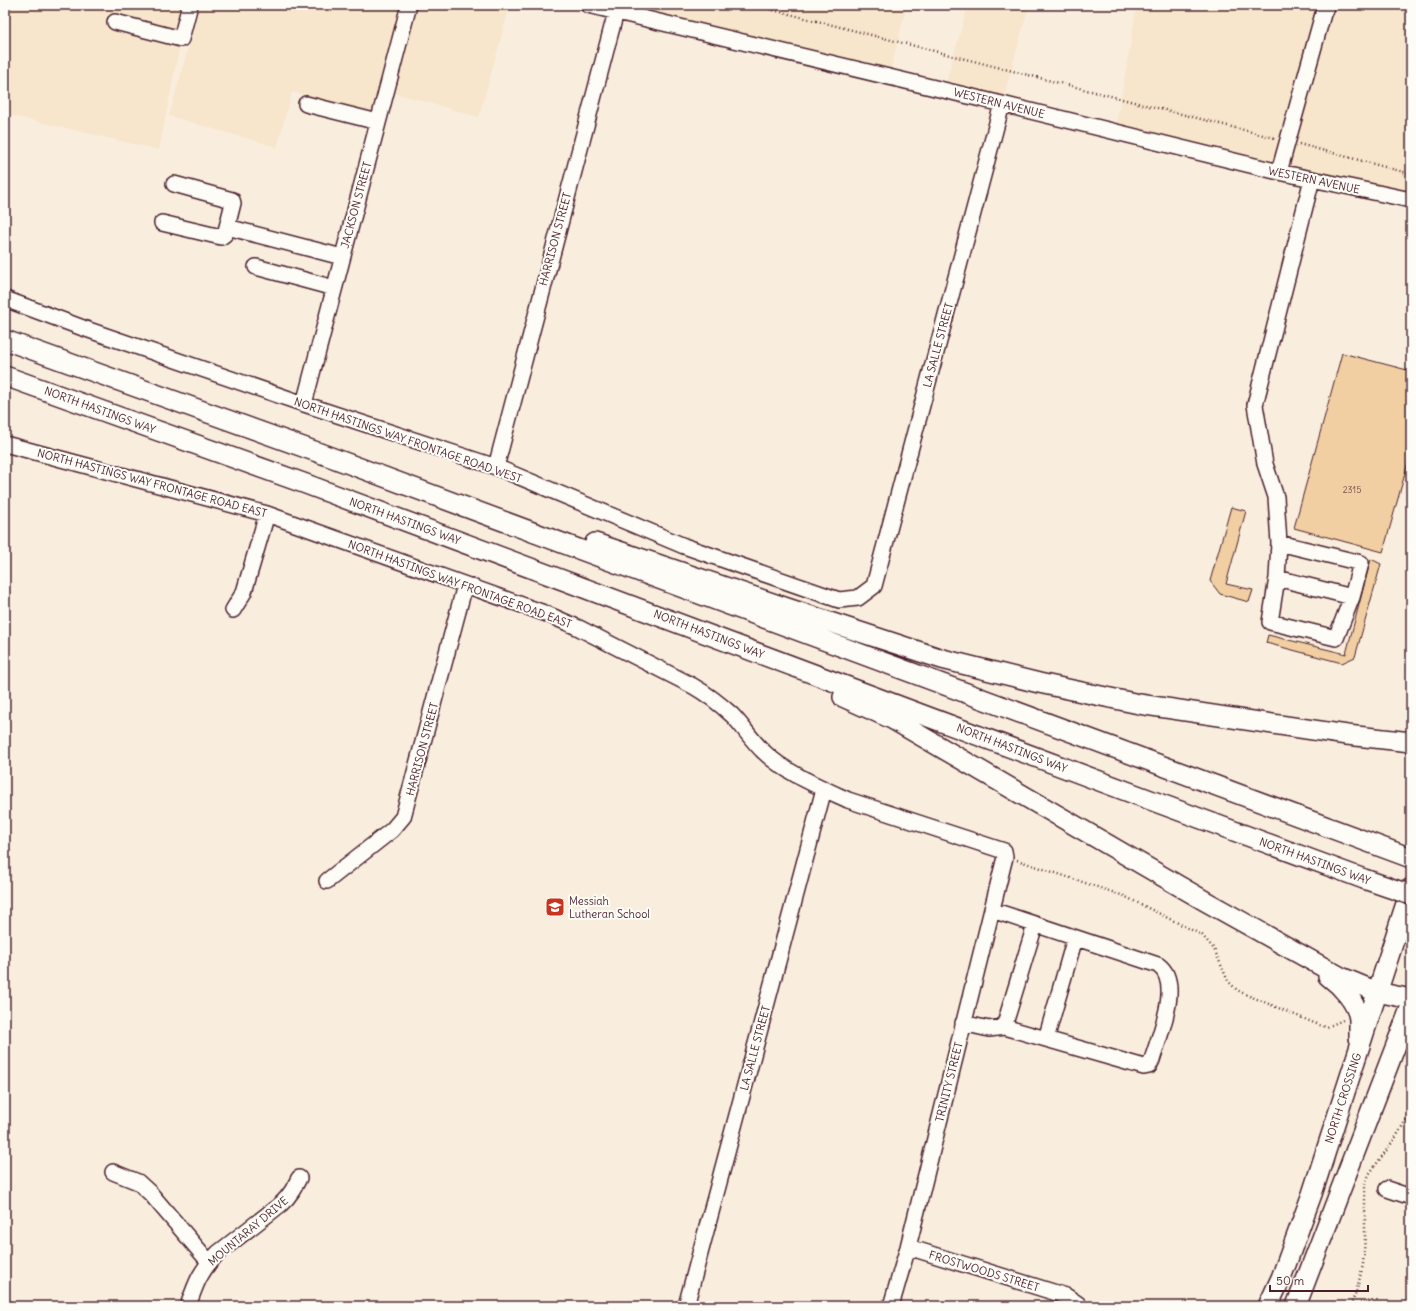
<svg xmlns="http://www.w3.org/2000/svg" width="1416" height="1311" font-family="Delius,sans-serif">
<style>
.built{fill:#f7e5cc}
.building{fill:#f1cfa2;stroke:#4a1f2b}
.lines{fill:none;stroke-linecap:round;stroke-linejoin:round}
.minor-casing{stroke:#4a1f2b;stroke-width:18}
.major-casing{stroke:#4a1f2b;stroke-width:22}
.path{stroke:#4a1f2b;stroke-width:2.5;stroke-dasharray:1 3;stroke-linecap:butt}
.minor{stroke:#fdfcf7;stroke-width:15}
.major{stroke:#fdfcf7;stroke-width:19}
.major-bridge-casing{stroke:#4a1f2b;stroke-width:22;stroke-linecap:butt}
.major-bridge{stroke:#fdfcf7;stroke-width:19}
.labels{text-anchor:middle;stroke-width:4;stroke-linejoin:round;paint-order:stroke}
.number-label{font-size:9px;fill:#744b49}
.street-label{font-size:11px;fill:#4a1f2b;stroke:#fdfcf7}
.poi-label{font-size:11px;fill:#4a1f2b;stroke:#fdfcf7;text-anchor:start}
</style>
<rect width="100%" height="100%" fill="#f9eede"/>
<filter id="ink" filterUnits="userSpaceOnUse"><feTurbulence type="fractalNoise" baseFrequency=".025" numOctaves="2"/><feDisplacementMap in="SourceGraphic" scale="8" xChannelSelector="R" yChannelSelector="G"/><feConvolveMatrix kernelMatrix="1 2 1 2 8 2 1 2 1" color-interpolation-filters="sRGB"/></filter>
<g filter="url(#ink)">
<path class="built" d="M5,5H188L159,150L5,114Z
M200,5H510L479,117L387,91L380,114L292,92L277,147L169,116Z
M588,5H907L889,77Z
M968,5H1029L1002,104L944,90Z
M1137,5H1411V200L1115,132Z"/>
<path class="building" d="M1342,353L1411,371V452L1383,552L1294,528Z
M1231,507L1246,511L1226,584L1253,590L1249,602L1220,594L1210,581Z
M1371,559L1381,564L1355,657L1342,663L1266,643L1268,635L1346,654Z"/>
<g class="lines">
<g class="minor-casing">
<path id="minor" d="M588,5L1002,104L1279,172L1411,200
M115,22L181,39L190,5
M306,104L378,122
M1279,172L1323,14L1327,5
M174,184L232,200L233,203L227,227
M162,223L221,237L225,234L227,227L342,257
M256,267L334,288
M5,299L83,328L304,404L496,467L684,546L839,600L858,598L874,586L1002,104
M304,404L409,5
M5,444L267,514L547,614L579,628L693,686C707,694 720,704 732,715C743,726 752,741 764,752C784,772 822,788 848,800L1004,851L1005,857L908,1247L891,1306
M496,467L616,12
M1279,543L1361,563L1352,597L1336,638L1270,622L1277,578L1279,543L1276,497L1265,464L1255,405L1312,179
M1277,578L1352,597
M233,610L244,592L267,514
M327,881L392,830L403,817L465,585
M963,1023L989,1029L1004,1027L1144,1067L1149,1066L1152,1060C1159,1036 1183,982 1158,965L992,910
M1004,1027L1035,925
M1046,1039L1075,938
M113,1172L138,1182L151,1194L209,1262
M1387,1189L1411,1197
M908,1247L1066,1296L1078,1304L1079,1306
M188,1306C196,1283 200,1271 218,1253L281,1204C290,1196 294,1188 299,1178
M686,1306L824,789"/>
</g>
<g class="major-casing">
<path id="major" d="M5,340L317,452L1411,858
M5,376L306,484L1161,804L1364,879
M595,543L790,609L942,659L1039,683L1139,704L1347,735L1411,742
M843,697L892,719L1205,901L1341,977L1377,992L1411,999
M1328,976C1340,985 1357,1002 1359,1019C1359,1025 1359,1032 1359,1038
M1268,1306L1281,1278L1312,1194L1411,888
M1296,1306L1411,1006"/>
</g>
<path class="path" d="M754,5L1275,138
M1299,144L1411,174
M1017,860L1124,896L1202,935L1214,949L1228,981L1237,990L1245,994L1319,1025L1327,1027L1343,1020
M1350,1306L1356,1293L1363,1265L1365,1237V1183L1370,1173L1396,1137L1411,1111"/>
<use href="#minor" class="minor"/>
<use href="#major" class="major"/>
<g class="major-bridge-casing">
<path id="major-bridge" d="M1364,879L1411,895"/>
</g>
<use href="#major-bridge" class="major-bridge"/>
</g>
</g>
<defs>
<g id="school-square" transform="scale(1)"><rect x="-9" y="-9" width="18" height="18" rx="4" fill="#c8321e" stroke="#fdfcf7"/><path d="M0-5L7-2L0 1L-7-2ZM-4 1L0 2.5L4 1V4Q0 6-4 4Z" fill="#fff"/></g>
</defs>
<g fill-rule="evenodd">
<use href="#school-square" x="555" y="907"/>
</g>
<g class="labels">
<g class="number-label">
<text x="1352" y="493">2315</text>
</g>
<g class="street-label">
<text transform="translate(999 103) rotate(14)" y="4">WESTERN AVENUE</text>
<text transform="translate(1314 180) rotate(12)" y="4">WESTERN AVENUE</text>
<text transform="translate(356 205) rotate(-75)" y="4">JACKSON STREET</text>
<text transform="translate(555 239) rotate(-75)" y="4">HARRISON STREET</text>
<text transform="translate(938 345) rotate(-75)" y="4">LA SALLE STREET</text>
<text transform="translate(100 410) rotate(20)" y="4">NORTH HASTINGS WAY</text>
<text transform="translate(408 440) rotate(19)" y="4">NORTH HASTINGS WAY FRONTAGE ROAD WEST</text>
<text transform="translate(152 483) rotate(15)" y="4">NORTH HASTINGS WAY FRONTAGE ROAD EAST</text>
<text transform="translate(405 521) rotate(20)" y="4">NORTH HASTINGS WAY</text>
<text transform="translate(460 584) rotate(20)" y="4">NORTH HASTINGS WAY FRONTAGE ROAD EAST</text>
<text transform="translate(709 634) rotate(21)" y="4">NORTH HASTINGS WAY</text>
<text transform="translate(1012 748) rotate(21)" y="4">NORTH HASTINGS WAY</text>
<text transform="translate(422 749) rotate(-75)" y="4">HARRISON STREET</text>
<text transform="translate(1315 861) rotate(20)" y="4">NORTH HASTINGS WAY</text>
<text transform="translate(755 1048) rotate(-75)" y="4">LA SALLE STREET</text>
<text transform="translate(949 1082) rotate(-76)" y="4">TRINITY STREET</text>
<text transform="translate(1343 1098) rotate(-72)" y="4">NORTH CROSSING</text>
<text transform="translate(248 1231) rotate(-40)" y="4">MOUNTARAY DRIVE</text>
<text transform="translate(984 1271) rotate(17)" y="4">FROSTWOODS STREET</text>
</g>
<g class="poi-label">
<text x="569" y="905">Messiah<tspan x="569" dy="13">Lutheran School</tspan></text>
</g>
</g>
<rect width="1416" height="1311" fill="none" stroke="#fdfcf7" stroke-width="20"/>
<rect x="10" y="10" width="1396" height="1291" fill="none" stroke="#4a1f2b" stroke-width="1.5" filter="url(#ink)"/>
<path d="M1270 1285v6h98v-6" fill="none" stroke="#4a1f2b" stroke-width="2"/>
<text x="1276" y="1285" font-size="12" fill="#4a1f2b" stroke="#fdfcf7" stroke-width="3" paint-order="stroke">50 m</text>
</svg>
